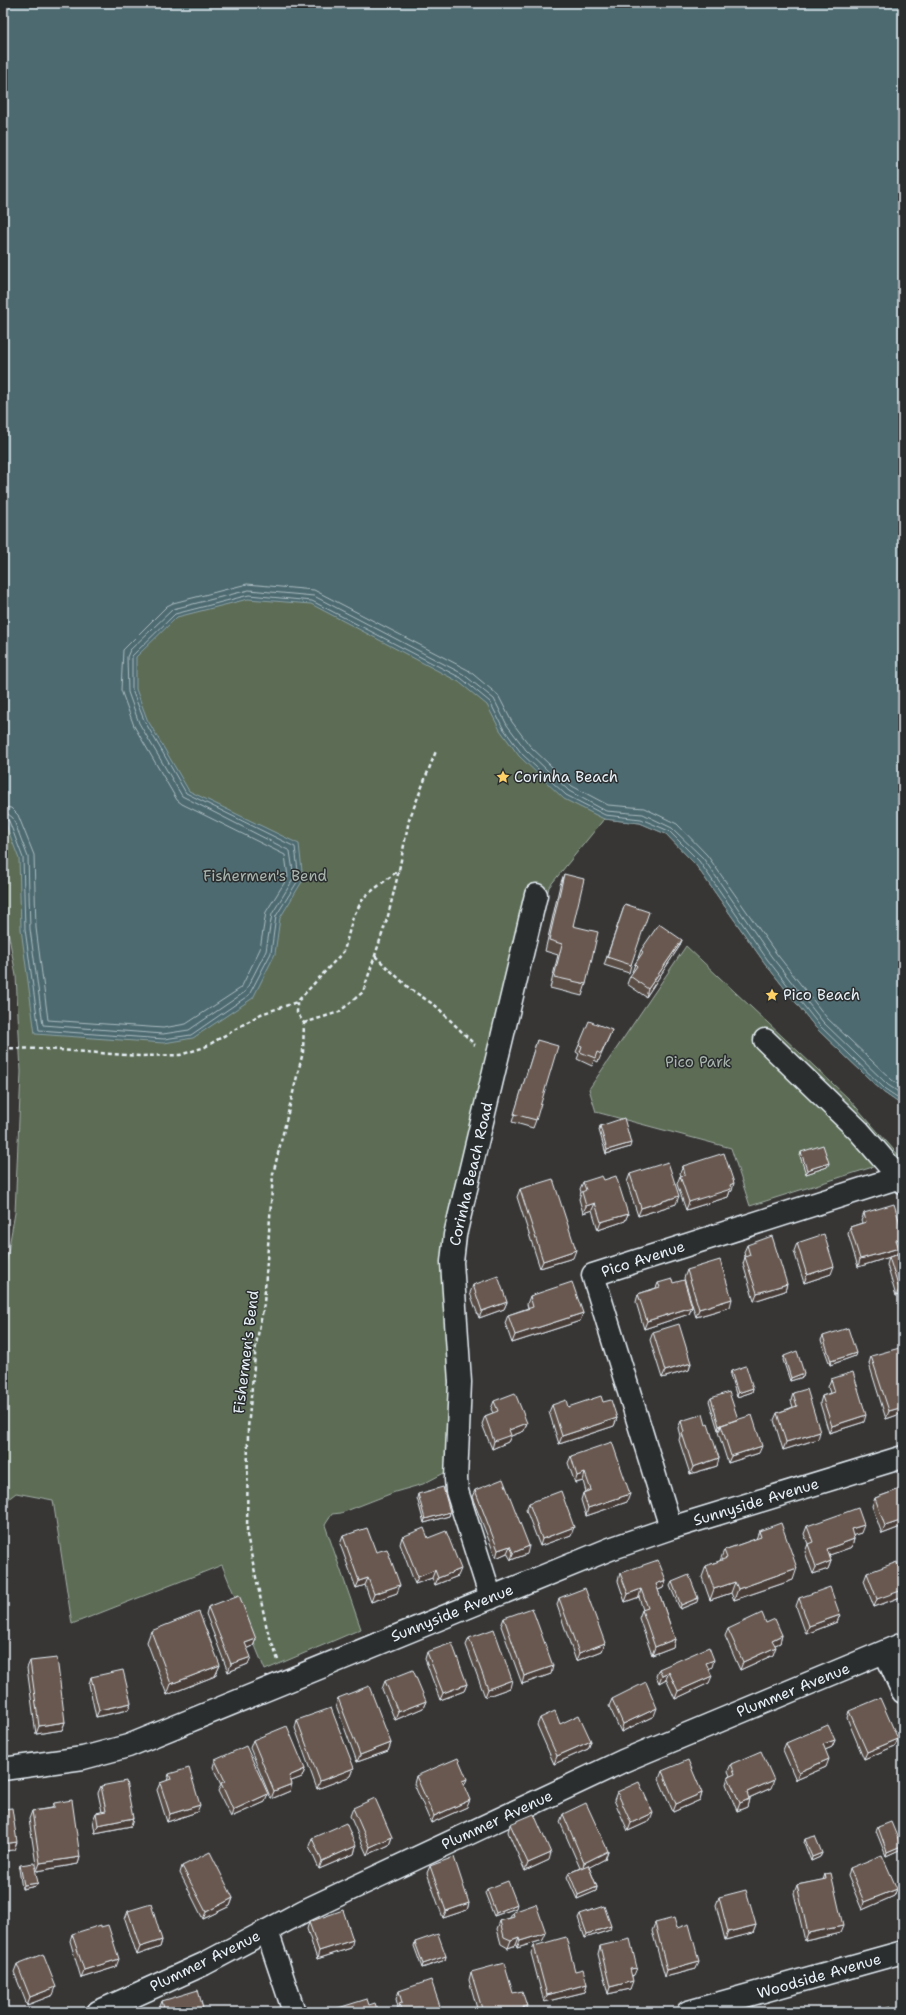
<svg xmlns="http://www.w3.org/2000/svg" width="906" height="2015" font-family="'Shantell Sans',sans-serif">
<style>
.green{fill:#5d6c54;stroke:#a2aea6}
.water{fill:#4d6b70;stroke:#8ba1a6}
.lines{fill:none;stroke-linecap:round;stroke-linejoin:round}
.shore{stroke:#aabbc2;stroke-width:1}
.minor-casing{stroke:#e8f1f8;stroke-width:25}
.path{stroke:#e8f1f8;stroke-width:2.5;stroke-dasharray:4 3;stroke-linecap:butt}
.minor{stroke:#2a2d2e;stroke-width:22}
.wall{fill:#5a4d45;stroke:#e8f1f8}
.shaded-wall{fill:#4a3e38;stroke:#e8f1f8}
.building{fill:#695950;stroke:#e8f1f8}
.labels{text-anchor:middle;stroke-width:3;stroke-linejoin:round;paint-order:stroke}
.poi-label{font-size:15px;fill:#e8f1f8;stroke:#2a2d2e;text-anchor:start}
.park-label{font-size:15px;fill:#a9b5ae;stroke:#2a2d2e}
.street-label{font-size:15px;fill:#e8f1f8;stroke:#2a2d2e}
</style>
<rect width="100%" height="100%" fill="#373635"/>
<filter id="ink" filterUnits="userSpaceOnUse"><feTurbulence type="fractalNoise" baseFrequency=".025" numOctaves="2"/><feDisplacementMap in="SourceGraphic" scale="8" xChannelSelector="R" yChannelSelector="G"/><feConvolveMatrix kernelMatrix="1 2 1 2 8 2 1 2 1" color-interpolation-filters="sRGB"/></filter>
<g filter="url(#ink)">
<path class="green" d="M3,345L903,810V1106L883,1092L816,1028L764,962L695,864L666,834L640,823L604,819L549,887L543,912L475,1114L453,1357L446,1472L423,1484L395,1492L341,1513L332,1514L325,1525L361,1629L265,1670L222,1565L72,1624L53,1500L16,1493L3,1503V1280L15,1213L21,1072L16,976L3,903Z
M686,946L849,1099L901,1158L750,1206L731,1148L596,1112L589,1089Z"/>
<path class="water" d="M3,3H903V1106L883,1092L816,1028L764,962L695,864L666,834L640,823L604,819L564,799L519,756L500,730L487,705L459,682L311,604L248,599L177,617L136,657V689L147,719L189,791L299,844L303,880L280,918L275,954L253,998L193,1038L164,1043L35,1034L21,929L19,859L3,817Z"/>
<g class="lines">
<path class="shore" d="M3,807L11,808L18,815L34,855L36,928L48,1020L163,1028L186,1024L241,988L260,949L266,912L288,877L285,855L182,804L177,800L134,726L121,690L123,650L167,606L173,603L247,584L314,590L468,670L498,695L512,722L530,746L572,786L608,805L644,808L677,824L707,855L776,953L827,1018L892,1080L903,1088
M3,813L8,814L13,818L28,857L30,929L43,1025L163,1034L189,1030L245,992L266,951L272,914L294,878L290,851L182,796L139,723L128,692L127,657L130,650L173,609L249,590L314,596L463,674L494,699L507,725L526,750L569,791L606,811L643,814L672,828L703,858L771,956L823,1022L888,1085L903,1095
M3,818L9,821L23,858L25,929L39,1030L164,1039L191,1035L249,995L271,953L276,916L299,879L295,847L186,793L144,720L132,690V656L175,614L249,595L312,601L461,678L490,702L503,728L522,754L566,795L605,815L641,819L669,831L699,861L767,959L819,1025L885,1089L903,1101"/>
<g class="minor-casing">
<path id="minor" d="M765,1040L859,1131L903,1182
M671,1528L593,1275L900,1177
M491,1598L457,1491L456,1479L460,1382L452,1262L455,1235L536,895
M885,1652L903,1692
M3,1769L83,1758L128,1746L610,1549L671,1528L903,1457
M267,1931L294,2012
M98,2012L204,1964L304,1911L623,1761L903,1644
M688,2012L903,1952"/>
</g>
<path class="path" d="M375,956L410,989L436,1006L475,1045
M304,1023L339,1012L363,992L388,916L399,870L409,820L436,751
M3,1048L45,1049L140,1056L180,1055L205,1047L261,1014L297,1002
M278,1660L267,1629L247,1535L248,1428L256,1345L264,1304L273,1174L303,1052L304,1023L297,1013V1002L344,951L353,917L364,897L399,870"/>
<use href="#minor" class="minor"/>
</g>
<path class="wall" d="M564,874L573,926L586,984L582,996L550,988L558,955L545,951L560,885Z
M625,904L631,965L629,973L604,965Z
M682,940L679,947L646,997L627,984L630,976L633,973L632,972L635,964L639,958H638L641,950Z
M612,1030L598,1062L594,1060L592,1066L577,1059L579,1054L576,1052L579,1045Z
M537,1040L536,1120L533,1128L512,1122Z
M600,1126L630,1147L606,1154L599,1130Z
M801,1152L829,1163L827,1167L806,1174L800,1156Z
M683,1166L732,1191H730L728,1197L686,1210L677,1184L680,1176H681L680,1173Z
M630,1174L676,1204L638,1216L627,1182Z
M604,1180L628,1214L625,1221L598,1230L592,1210L583,1213L579,1199L581,1192L580,1189L583,1182Z
M520,1189L573,1258L540,1268L517,1197Z
M864,1213L902,1245L898,1246L899,1248L896,1255L858,1267L848,1234L850,1227L862,1223L861,1221Z
M797,1243L831,1274L804,1283L794,1251Z
M747,1245L787,1284L785,1291L754,1301L743,1264L745,1257L744,1252Z
M903,1253V1294L896,1296L887,1265L889,1257Z
M687,1270L730,1307L696,1317L684,1278Z
M658,1283H673L692,1307L689,1314L644,1329L636,1302L638,1294L656,1288Z
M473,1285L507,1302L504,1309L479,1318L470,1293Z
M530,1296L583,1313L580,1321L512,1343L505,1323L508,1315L528,1308L527,1304Z
M653,1332L691,1363L689,1370L662,1378L650,1340Z
M823,1336L855,1356L830,1365L821,1340Z
M784,1356L804,1373L803,1377L790,1381L783,1360Z
M871,1356L903,1413L886,1419L869,1364Z
M731,1371L753,1388L752,1392L737,1397L730,1375Z
M831,1379L864,1422L829,1433L820,1403L822,1396L830,1393L828,1387Z
M793,1393L818,1439L783,1450L774,1420L777,1413L793,1407L791,1401Z
M711,1398L738,1419L759,1453L728,1463L718,1432L720,1429L718,1430L709,1401Z
M494,1401L524,1431L511,1436L508,1442L492,1449L482,1424L485,1416L493,1413L491,1409Z
M603,1402L617,1418L614,1426L559,1444L549,1412L552,1405L568,1407Z
M681,1421L706,1425L719,1458L717,1466L690,1474L679,1440L680,1436L678,1428Z
M571,1456L627,1502L586,1516L581,1500L583,1493L586,1492L583,1481L575,1483L568,1463Z
M903,1488V1526L882,1534L872,1506L875,1498Z
M475,1490L527,1554L511,1560L507,1553L496,1558L472,1497Z
M418,1494L450,1512L449,1516L424,1523L417,1498Z
M529,1503L571,1535L540,1546L526,1510Z
M807,1526L861,1533L853,1535L854,1539L852,1547L829,1555L831,1561L828,1569L813,1574L805,1552L808,1544L804,1534Z
M759,1531L793,1580L734,1600L731,1593L710,1600L702,1577L706,1566L720,1561L724,1550L756,1539Z
M343,1536L376,1552L397,1593L371,1602L365,1585L356,1588L340,1544Z
M402,1537L428,1538L458,1576L435,1585L432,1578L415,1584L400,1544Z
M903,1565V1596L874,1607L864,1581L867,1573L898,1567Z
M620,1573L666,1580L663,1588L658,1590L675,1639L673,1647L652,1655L639,1618L642,1610H643L639,1597L625,1602L618,1581Z
M672,1582L697,1602L680,1609L670,1586Z
M559,1598L605,1643L602,1651L576,1661L557,1605Z
M799,1598L837,1622L806,1634L796,1606Z
M208,1607L256,1639L253,1646L247,1649L248,1664L228,1672L206,1614Z
M504,1618L551,1674L522,1684L501,1626Z
M766,1623L782,1635L780,1643L775,1645L773,1655L740,1670L725,1636L728,1629Z
M151,1631L220,1665L215,1676L167,1695L147,1642Z
M469,1638L510,1688L485,1697L466,1645Z
M427,1652L467,1684L464,1691L440,1700L425,1659Z
M30,1661L65,1722L62,1730L36,1734L27,1668Z
M712,1667L709,1669V1683L675,1699L666,1679L659,1683L656,1676L659,1669Z
M91,1677L131,1703L128,1710L96,1717L89,1684Z
M385,1681L426,1701L423,1708L395,1720L382,1689Z
M338,1698L391,1743L388,1751L357,1762L336,1705Z
M612,1699L654,1716L621,1732L609,1706Z
M849,1711L895,1746L864,1759L847,1718Z
M540,1718L560,1724L591,1741L588,1749L554,1764L537,1725Z
M297,1720L354,1768L351,1776L317,1789L295,1728Z
M253,1740L305,1769L302,1777L291,1781L290,1791L271,1799L250,1748Z
M835,1740L832,1747L825,1750L826,1767L796,1780L783,1750L786,1743Z
M215,1760L265,1802L231,1817L218,1791L221,1785L213,1767Z
M731,1764L771,1788L749,1798L747,1807L737,1811L726,1784L728,1777L730,1776L728,1771Z
M662,1771L702,1793L700,1800L673,1812L659,1779Z
M169,1774L197,1812L167,1822L157,1790L160,1783L167,1781Z
M416,1776L464,1786L467,1807L431,1823L414,1784Z
M101,1786L133,1818L131,1826L95,1833L93,1820L96,1813L102,1812L98,1793Z
M617,1792L650,1821L628,1831L614,1800Z
M54,1803L80,1857L78,1864L37,1871L29,1819L32,1811L52,1808Z
M353,1808L392,1837L389,1845L367,1855L350,1816Z
M563,1814L608,1851L605,1859L589,1867L597,1887L596,1891L577,1899L567,1877L569,1873L580,1868L560,1822Z
M510,1824L549,1860L525,1871L508,1832Z
M878,1827L901,1846L899,1850L886,1856L876,1831Z
M312,1838L356,1846L354,1854L319,1869L309,1846Z
M805,1839L822,1853L820,1857L811,1861L804,1843Z
M20,1865L38,1883L36,1886L22,1889L19,1869Z
M182,1866L233,1898L230,1906L203,1919L180,1873Z
M430,1866L469,1903L467,1910L443,1918L427,1873Z
M850,1868L897,1889L894,1896L862,1910L848,1876Z
M825,1874L840,1933L805,1941L794,1893L797,1885L823,1880Z
M487,1889L516,1908L494,1916L485,1893Z
M719,1897L756,1925L753,1933L725,1940L716,1905Z
M128,1911L162,1940L160,1947L137,1955L125,1919Z
M513,1912L543,1940L517,1948L516,1945L508,1948L501,1944L497,1929L500,1921L510,1918Z
M580,1914L610,1930L585,1938L578,1918Z
M309,1922L351,1948L317,1959L307,1929Z
M655,1923L677,1928L696,1969L665,1977L652,1931Z
M72,1934L116,1967L81,1978L70,1941Z
M415,1942L446,1956L445,1960L422,1968L414,1946Z
M534,1946L575,1971L587,1984L585,1992L544,2002L531,1953Z
M600,1946L634,1975L632,1976L630,1989L608,1994L598,1954Z
M17,1964L53,1995L27,2005L14,1972Z
M471,1972L513,1993L525,2012H478L469,1980Z
M399,1991L442,2012H397V2011L398,2007L396,1999Z
M162,2001L204,2012H160L159,2009Z"/>
<path class="shaded-wall" d="M682,940L679,947L646,997L648,989Z
M631,1143L630,1147L606,1154L607,1150Z
M829,1163L827,1167L806,1174L807,1170Z
M734,1183L732,1191H730L728,1197L686,1210L689,1202Z
M679,1196L676,1204L638,1216L641,1208Z
M595,1203L592,1210L583,1213L586,1206Z
M628,1214L625,1221L598,1230L601,1222Z
M903,1238V1241L902,1245L894,1247L896,1240Z
M899,1248L896,1255L858,1267L860,1259Z
M576,1250L573,1258L540,1268L543,1261Z
M834,1266L831,1274L804,1283L807,1275Z
M787,1284L785,1291L754,1301L757,1293Z
M903,1287V1294L896,1296L899,1289Z
M732,1299L730,1307L696,1317L699,1309Z
M507,1302L504,1309L479,1318L482,1311Z
M692,1307L689,1314L644,1329L647,1321Z
M583,1313L580,1321L512,1343L515,1335Z
M856,1353L855,1356L830,1365L831,1361Z
M691,1363L689,1370L662,1378L665,1371Z
M804,1373L803,1377L790,1381L791,1378Z
M753,1388L752,1392L737,1397L738,1393Z
M903,1407V1413L886,1419L889,1411Z
M866,1415L864,1422L829,1433L832,1426Z
M617,1418L614,1426L559,1444L562,1436Z
M527,1423L524,1431L511,1436L508,1442L492,1449L494,1441L509,1430Z
M721,1425L720,1429L718,1430L719,1426Z
M820,1432L818,1439L783,1450L786,1442Z
M762,1446L759,1453L728,1463L731,1456Z
M719,1458L717,1466L690,1474L693,1467Z
M585,1473L583,1481L575,1483L577,1476Z
M630,1494L627,1502L586,1516L588,1508Z
M450,1512L449,1516L424,1523L425,1519Z
M903,1520V1526L882,1534L885,1526Z
M864,1525L861,1533L848,1537L851,1529Z
M574,1527L571,1535L540,1546L542,1539Z
M854,1539L852,1547L824,1557L827,1549Z
M510,1546L507,1553L496,1558L498,1550Z
M529,1546L527,1554L511,1560L513,1553Z
M831,1561L828,1569L813,1574L816,1567Z
M797,1568L793,1580L734,1600L738,1589Z
M461,1569L458,1576L435,1585L438,1578Z
M435,1570L432,1578L415,1584L418,1577Z
M368,1578L365,1585L356,1588L359,1581Z
M666,1580L663,1588L653,1592L656,1584Z
M735,1582L731,1593L710,1600L714,1589Z
M400,1585L397,1593L371,1602L374,1594Z
M903,1586V1596L874,1607L877,1599Z
M641,1589L639,1597L625,1602L628,1594Z
M698,1598L697,1602L680,1609L681,1605Z
M840,1615L837,1622L806,1634L809,1626Z
M782,1635L780,1643L770,1647L772,1640Z
M256,1639L253,1646L242,1650L245,1643Z
M675,1639L673,1647L652,1655L655,1647Z
M605,1643L602,1651L576,1661L579,1653Z
M776,1647L773,1655L740,1670L743,1662Z
M251,1657L248,1664L228,1672L231,1664Z
M714,1660L712,1667L703,1671L706,1663Z
M220,1665L215,1676L167,1695L171,1684Z
M553,1666L551,1674L522,1684L524,1676Z
M669,1672L666,1679L659,1683L662,1675Z
M712,1676L709,1683L675,1699L678,1691Z
M512,1680L510,1688L485,1697L488,1689Z
M467,1684L464,1691L440,1700L443,1693Z
M426,1701L423,1708L395,1720L398,1712Z
M131,1703L128,1710L96,1717L99,1710Z
M657,1708L654,1716L621,1732L623,1724Z
M65,1722L62,1730L36,1734L39,1726Z
M898,1739L895,1746L864,1759L867,1752Z
M835,1740L832,1747L820,1752L823,1744Z
M591,1741L588,1749L554,1764L557,1756Z
M391,1743L388,1751L357,1762L360,1755Z
M829,1759L826,1767L796,1780L799,1772Z
M354,1768L351,1776L317,1789L320,1781Z
M305,1769L302,1777L286,1783L289,1776Z
M467,1779L464,1786L462,1781Z
M774,1780L771,1788L744,1800L747,1792Z
M292,1784L290,1791L271,1799L274,1791Z
M702,1793L700,1800L673,1812L676,1804Z
M268,1794L265,1802L231,1817L233,1810Z
M749,1799L747,1807L737,1811L740,1803Z
M470,1800L467,1807L431,1823L434,1816Z
M200,1805L197,1812L167,1822L170,1814Z
M653,1813L650,1821L628,1831L631,1823Z
M133,1818L131,1826L95,1833L98,1825Z
M392,1837L389,1845L367,1855L370,1847Z
M17,1842L14,1850L3,1851V1844Z
M356,1846L354,1854L319,1869L322,1861Z
M901,1846L899,1850L886,1856L887,1852Z
M608,1851L605,1859L582,1871L584,1863Z
M551,1853L549,1860L525,1871L528,1863Z
M822,1853L820,1857L811,1861L812,1857Z
M80,1857L78,1864L37,1871L40,1863Z
M38,1883L36,1886L22,1889L24,1885Z
M597,1887L596,1891L577,1899L578,1895Z
M897,1889L894,1896L862,1910L864,1902Z
M233,1898L230,1906L203,1919L206,1912Z
M469,1903L467,1910L443,1918L446,1911Z
M517,1904L516,1908L494,1916L496,1913Z
M756,1925L753,1933L725,1940L728,1932Z
M611,1926L610,1930L585,1938L587,1934Z
M843,1926L840,1933L805,1941L808,1933Z
M546,1933L543,1940L517,1948L520,1941Z
M519,1937L516,1945L508,1948L511,1940Z
M162,1940L160,1947L137,1955L140,1947Z
M353,1940L351,1948L317,1959L319,1951Z
M446,1956L445,1960L422,1968L423,1964Z
M119,1959L116,1967L81,1978L84,1970Z
M699,1961L696,1969L665,1977L667,1970Z
M637,1968L634,1975L628,1977L630,1969Z
M633,1981L630,1989L608,1994L610,1987Z
M587,1984L585,1992L544,2002L547,1995Z
M56,1987L53,1995L27,2005L30,1997Z
M527,2006L524,2012L523,2007Z"/>
<path class="building" d="M564,874L584,879L573,926L598,932L586,984L554,977L562,944L549,940Z
M625,904L649,912L631,965L607,957Z
M659,924L682,940L648,989L630,976L637,966L635,964L643,952L641,950Z
M589,1021L612,1030L601,1054L597,1052L595,1058L580,1052L582,1046L579,1045Z
M537,1040L558,1046L536,1120L514,1114Z
M624,1118L631,1143L607,1150L600,1126Z
M823,1145L829,1163L807,1170L801,1152Z
M724,1153L734,1183L730,1185L731,1189L689,1202L680,1176L685,1175L683,1166Z
M668,1162L679,1196L641,1208L630,1174Z
M602,1176L604,1180L616,1176L628,1214L601,1222L595,1203L586,1206L582,1192L586,1190L583,1182Z
M553,1179L576,1250L543,1261L520,1189Z
M894,1204L903,1233V1238L896,1240L899,1248L860,1259L850,1227L866,1222L864,1213Z
M824,1234L834,1266L807,1275L797,1243Z
M772,1236L787,1284L757,1293L745,1257L750,1255L747,1245Z
M903,1253V1287L899,1289L889,1257Z
M720,1260L732,1299L699,1309L687,1270Z
M498,1276L507,1302L482,1311L473,1285Z
M672,1279L673,1283L684,1280L692,1307L647,1321L638,1294L660,1287L658,1283Z
M572,1282L583,1313L515,1335L508,1315L533,1307L530,1296Z
M679,1324L691,1363L665,1371L653,1332Z
M848,1328L856,1353L831,1361L823,1336Z
M903,1347V1407L889,1411L871,1356Z
M797,1351L804,1373L791,1378L784,1356Z
M746,1366L753,1388L738,1393L731,1371Z
M853,1372L866,1415L832,1426L822,1396L835,1392L831,1379Z
M807,1389L820,1432L786,1442L777,1413L797,1406L793,1393Z
M729,1392L738,1419L719,1426L711,1398Z
M515,1393L527,1423L509,1430L511,1435L494,1441L485,1416L498,1411L494,1401Z
M601,1396L603,1402L611,1400L617,1418L562,1436L552,1405L566,1400L568,1407Z
M703,1414L706,1425L708,1424L719,1458L693,1467L682,1433L684,1432L681,1421Z
M752,1415L762,1446L731,1456L721,1425Z
M612,1442L630,1494L588,1508L583,1493L591,1490L585,1473L577,1476L571,1456Z
M503,1479L529,1546L513,1553L510,1546L498,1550L475,1490Z
M443,1487L450,1512L425,1519L418,1494Z
M903,1488V1520L885,1526L875,1498Z
M561,1491L574,1527L542,1539L529,1503Z
M858,1508L864,1525L851,1529L854,1539L827,1549L831,1561L816,1567L808,1544L813,1542L807,1526Z
M781,1523L797,1568L738,1589L735,1582L714,1589L706,1566L727,1558L724,1550L761,1537L759,1531Z
M367,1528L376,1552L387,1549L400,1585L374,1594L368,1578L359,1581L343,1536Z
M424,1528L428,1538L446,1531L461,1569L438,1578L435,1570L418,1577L402,1537Z
M658,1560L666,1580L656,1584L675,1639L655,1647L642,1610L648,1608L641,1589L628,1594L620,1573Z
M897,1562L898,1567L903,1565V1590L877,1599L867,1573Z
M689,1575L698,1598L681,1605L672,1582Z
M830,1587L840,1615L809,1626L799,1598Z
M585,1588L605,1643L579,1653L559,1598Z
M239,1595L256,1639L245,1643L251,1657L231,1664L208,1607Z
M532,1608L553,1666L524,1676L504,1618Z
M199,1612L220,1665L171,1684L151,1631Z
M762,1613L766,1623L775,1619L782,1635L772,1640L776,1647L743,1662L728,1629Z
M494,1629L512,1680L488,1689L469,1638Z
M452,1643L467,1684L443,1693L427,1652Z
M709,1647L714,1660L706,1663L712,1676L678,1691L669,1672L662,1675L659,1669Z
M57,1658L65,1722L39,1726L30,1661Z
M123,1670L131,1703L99,1710L91,1677Z
M413,1670L426,1701L398,1712L385,1681Z
M646,1682L657,1708L623,1724L612,1699Z
M369,1686L391,1743L360,1755L338,1698Z
M880,1698L898,1739L867,1752L849,1711Z
M331,1708L354,1768L320,1781L297,1720Z
M555,1711L560,1724L579,1715L591,1741L557,1756L540,1718Z
M828,1725L835,1740L823,1744L829,1759L799,1772L786,1743Z
M287,1726L305,1769L289,1776L292,1784L274,1791L253,1740Z
M246,1746L268,1794L233,1810L221,1783L225,1781L215,1760Z
M761,1751L774,1780L747,1792L749,1799L740,1803L728,1777L735,1774L731,1764Z
M458,1758L467,1779L462,1781L470,1800L434,1816L416,1776Z
M688,1760L702,1793L676,1804L662,1771Z
M189,1768L200,1805L170,1814L160,1783L171,1779L169,1774Z
M126,1781L133,1818L98,1825L96,1813L106,1811L101,1786Z
M639,1782L653,1813L631,1823L617,1792Z
M375,1798L392,1837L370,1847L353,1808Z
M72,1800L80,1857L40,1863L32,1811L54,1808V1803Z
M586,1803L608,1851L584,1863L563,1814Z
M12,1808L17,1842L3,1844V1809Z
M534,1814L551,1853L528,1863L510,1824Z
M891,1822L901,1846L887,1852L878,1827Z
M346,1823L356,1846L322,1861L312,1838Z
M815,1836L822,1853L812,1857L805,1839Z
M210,1852L233,1898L206,1912L182,1866Z
M882,1855L897,1889L864,1902L850,1868Z
M454,1857L469,1903L446,1911L430,1866Z
M34,1863L38,1883L24,1885L20,1865Z
M588,1865L597,1887L578,1895L569,1873Z
M831,1873L843,1926L808,1933L797,1885L826,1879L825,1874Z
M508,1881L517,1904L496,1913L487,1889Z
M746,1890L756,1925L728,1932L719,1897Z
M151,1904L162,1940L140,1947L128,1911Z
M536,1904L546,1933L520,1941L519,1937L511,1940L504,1937L500,1921L514,1917L513,1912Z
M604,1906L611,1926L587,1934L580,1914Z
M343,1910L353,1940L319,1951L309,1922Z
M674,1918L677,1928L689,1924L699,1961L667,1970L655,1923Z
M101,1925V1927L108,1925L119,1959L84,1970L72,1934Z
M438,1934L446,1956L423,1964L415,1942Z
M566,1937L575,1971L583,1969L587,1984L547,1995L534,1946Z
M630,1939L637,1968L630,1969L633,1981L610,1987L600,1946Z
M43,1954L56,1987L30,1997L17,1964Z
M504,1963L513,1993L522,1991L527,2006L523,2007L525,2012H483L471,1972Z
M431,1980L442,2012H402L399,2004L402,2003L399,1991Z
M198,1990L204,2012H165L162,2001Z
M367,1999L369,2005L375,2003L378,2012H336L335,2009Z
M890,2006L892,2012H872Z"/>
</g>
<defs>
<g id="sight-bare" transform="scale(1.08)"><path d="M0-6L1.8-2.2L6-1.7L2.9 1.2L3.7 5.4L0 3.3L-3.7 5.4L-2.9 1.2L-6-1.7L-1.8-2.2Z" fill="#ffd166" stroke="#2a2d2e" stroke-width="2.5" paint-order="stroke"/></g>
</defs>
<g fill-rule="evenodd">
<use href="#sight-bare" x="503" y="777"/>
<use href="#sight-bare" x="772" y="995"/>
</g>
<g class="labels">
<g class="poi-label">
<text x="514" y="782">Corinha Beach</text>
<text x="783" y="1000">Pico Beach</text>
</g>
<g class="park-label">
<text x="265" y="881">Fishermen's Bend</text>
<text x="698" y="1067">Pico Park</text>
</g>
<g class="street-label">
<text transform="translate(471 1174) rotate(-77)" y="5">Corinha Beach Road</text>
<text transform="translate(643 1259) rotate(-18)" y="5">Pico Avenue</text>
<text transform="translate(246 1352) rotate(-83)" y="5">Fishermen's Bend</text>
<text transform="translate(756 1502) rotate(-17)" y="5">Sunnyside Avenue</text>
<text transform="translate(452 1613) rotate(-22)" y="5">Sunnyside Avenue</text>
<text transform="translate(793 1690) rotate(-22)" y="5">Plummer Avenue</text>
<text transform="translate(497 1820) rotate(-25)" y="5">Plummer Avenue</text>
<text transform="translate(205 1961) rotate(-26)" y="5">Plummer Avenue</text>
<text transform="translate(819 1976) rotate(-16)" y="5">Woodside Avenue</text>
</g>
</g>
<rect width="906" height="2015" fill="none" stroke="#2a2d2e" stroke-width="16"/>
<rect x="8" y="8" width="890" height="1999" fill="none" stroke="#e8f1f8" stroke-width="1.5" filter="url(#ink)"/>
</svg>
